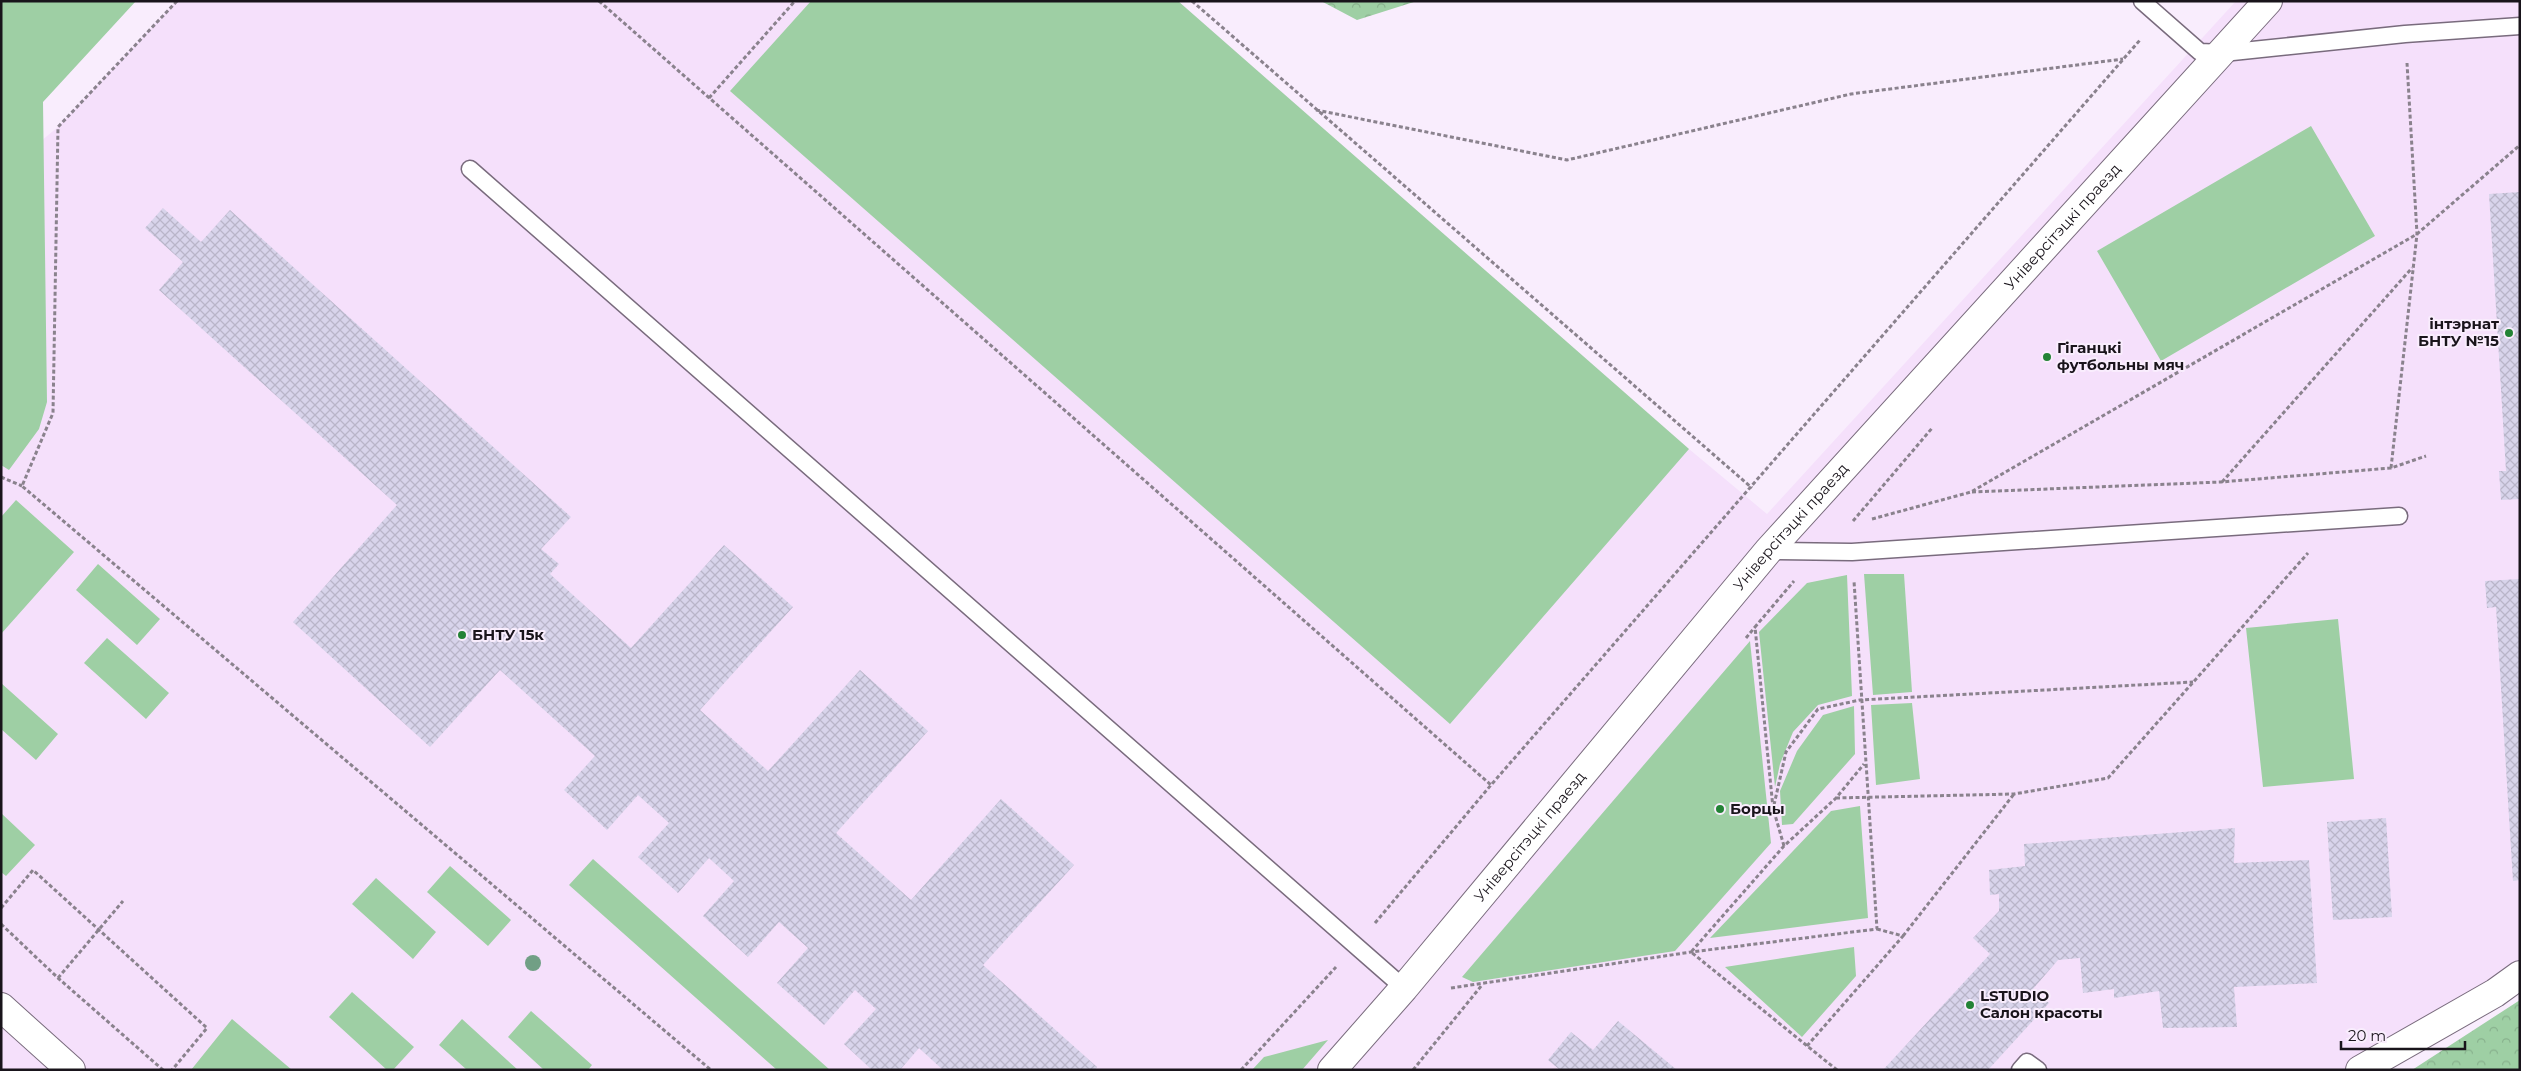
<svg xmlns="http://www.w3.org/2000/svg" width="2521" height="1071" font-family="Montserrat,sans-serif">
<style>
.built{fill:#f5e0fb}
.green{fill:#9ecfa4}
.forest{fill:url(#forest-crowns)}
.building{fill:url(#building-cross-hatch)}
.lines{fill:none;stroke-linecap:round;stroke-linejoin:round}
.lane-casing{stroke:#796b7d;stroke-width:19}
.street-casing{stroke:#796b7d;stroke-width:30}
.path{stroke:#8a828d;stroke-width:3;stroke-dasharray:4 2.5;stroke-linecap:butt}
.lane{stroke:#fff;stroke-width:16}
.street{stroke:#fff;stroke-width:28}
.tree{fill:#719f85}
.poi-dot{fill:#238335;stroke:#f9edfd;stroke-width:2}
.labels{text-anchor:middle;stroke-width:4;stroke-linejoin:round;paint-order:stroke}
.street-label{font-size:15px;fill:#19141b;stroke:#f9edfd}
.poi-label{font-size:15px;font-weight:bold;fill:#19141b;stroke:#f9edfd;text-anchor:start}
</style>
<defs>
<pattern id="forest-crowns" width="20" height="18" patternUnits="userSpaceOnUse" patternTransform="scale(1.25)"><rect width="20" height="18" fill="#9ecfa4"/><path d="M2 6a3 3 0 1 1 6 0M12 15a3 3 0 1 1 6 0" fill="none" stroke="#88b18d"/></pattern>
<pattern id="building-cross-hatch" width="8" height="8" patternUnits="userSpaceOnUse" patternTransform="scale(1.25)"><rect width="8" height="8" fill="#d8d4eb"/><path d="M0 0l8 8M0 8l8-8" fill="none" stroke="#b9b5c9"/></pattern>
</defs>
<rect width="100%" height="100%" fill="#f9edfd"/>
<path class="built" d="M177,1H1178L1689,449L1767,514L2236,1H2520V975L2360,1070H1V174L58,127Z"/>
<path class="green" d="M1,1H136L43,102L47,402L39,429L9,470L1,465Z
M811,1H1178L1689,449L1450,724L730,91Z
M2311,126L2375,236L2161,361L2097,251Z
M16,500L74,552L1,634V517Z
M98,564L160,619L137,645L76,590Z
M1864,574H1904L1912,692L1873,695Z
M1847,575L1852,696L1818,705L1793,732L1780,764L1775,787L1759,632L1807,583Z
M2338,619L2354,779L2263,787L2246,628Z
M107,638L169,693L146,719L84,663Z
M1750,641L1771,843L1675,951L1473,982L1462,977Z
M1,683L58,734L36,760L1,729Z
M1912,703L1920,779L1876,785L1871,705Z
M1854,706L1855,754L1793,824L1782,825L1780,791L1797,751L1823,715Z
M1860,806L1868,918L1710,938L1831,811Z
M1,813L35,845L6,876L1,872Z
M593,859L830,1070H777L569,885Z
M450,866L511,920L488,946L427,892Z
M376,878L436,932L413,959L352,904Z
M1854,947L1856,976L1802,1037L1725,967Z
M352,992L414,1047L393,1070H387L329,1017Z
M531,1011L592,1065L588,1070H544L508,1037Z
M232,1019L292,1070H191Z
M462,1019L518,1070H467L439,1045Z
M1328,1040L1302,1070H1252L1264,1057Z"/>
<path class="forest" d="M1321,1H1417L1357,20Z
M2520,1000V1070H2412Z"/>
<path class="building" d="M2520,192V499L2501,500L2499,471H2506L2489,194Z
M163,208L201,242L230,210L571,517L541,549L559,564L550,574L631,648L724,545L793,607L700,710L768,771L860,670L928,731L836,833L911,900L1001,799L1074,865L983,965L1097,1067L1095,1070H943L919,1048L900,1070H872L844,1044L876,1009L855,990L824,1025L777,983L808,948L779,922L748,957L703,916L734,881L709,858L678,893L638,857L669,823L638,795L607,830L564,790L595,756L500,670L430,747L293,622L397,505L159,290L183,262L145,228Z
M2520,579V880L2513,881L2496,607L2487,608L2485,581Z
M2386,818L2392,917L2333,920L2327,822Z
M2235,828L2234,863L2309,860L2317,983L2234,987L2237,1027L2163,1028L2159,991L2114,998V989L2083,993L2080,958L2058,960L2033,989L2049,1003L1988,1070H1883L1990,954L1973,938L1999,911V894L1990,895L1989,870L2025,866L2024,844Z
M1618,1021L1677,1070H1560L1548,1060L1571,1032L1593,1050Z"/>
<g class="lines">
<g class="lane-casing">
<path id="lane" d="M2142,1L2200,52L2223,53L2405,34L2520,26
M470,169L1404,988
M1768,551L1852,552L2399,516
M2020,1070L2027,1062L2038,1070"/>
</g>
<g class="street-casing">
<g id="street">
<path d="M1,1007L71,1070"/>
<path id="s1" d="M1332,1070L1404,988L1768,551L2268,1"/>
<path d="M2360,1070L2495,993L2520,975"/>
</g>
</g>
<path class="path" d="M177,1L58,127L53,413L22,486L711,1070
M599,1L1491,785
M1192,1L1752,488
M709,98L795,1
M1316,110L1567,160L1851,94L2123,59
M2391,468L2417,234L2407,63
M1,477L22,486
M2222,482L2412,268
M1972,492L2221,482L2391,468L2426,456
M1872,519L1971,492L2417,234L2520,145
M1853,521L1933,427
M1746,638L1755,627
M1836,798L2014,794L2108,778L2308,553
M1774,805L1786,752L1818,709L1860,700L2193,682
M1784,846L1773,808L1755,627L1794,581
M1,908L33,870L207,1028L172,1070
M1375,923L1491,785L2140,40
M1,924L58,978L163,1070
M1903,936L2014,794
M58,978L123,901
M1451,988L1691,952L1877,929L1854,581
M1807,1046L1903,936L1877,929
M1241,1070L1336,967
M1413,1070L1482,985
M1837,1070L1691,952L1784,846L1836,798L1864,764"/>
<use href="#lane" class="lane"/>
<use href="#street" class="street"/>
</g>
<circle class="tree" cx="533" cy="963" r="8"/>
<g class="poi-dot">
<circle cx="2509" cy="333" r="5"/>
<circle cx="2047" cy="357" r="5"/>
<circle cx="462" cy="635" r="5"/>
<circle cx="1720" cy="809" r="5"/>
<circle cx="1970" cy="1005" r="5"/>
</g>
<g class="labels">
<g class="street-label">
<text dy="5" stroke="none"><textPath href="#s1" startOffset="1116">Універсітэцкі праезд</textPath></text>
<text dy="5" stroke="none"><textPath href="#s1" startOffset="711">Універсітэцкі праезд</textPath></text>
<text dy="5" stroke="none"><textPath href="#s1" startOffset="306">Універсітэцкі праезд</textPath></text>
</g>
<g class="poi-label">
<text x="2499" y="329" text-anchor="end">інтэрнат<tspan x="2499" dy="17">БНТУ №15</tspan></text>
<text x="2057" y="353">Гіганцкі<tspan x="2057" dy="17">футбольны мяч</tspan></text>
<text x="472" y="640">БНТУ 15к</text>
<text x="1730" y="814">Борцы</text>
<text x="1980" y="1001">LSTUDIO<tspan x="1980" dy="17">Салон красоты</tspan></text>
</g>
</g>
<rect width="2521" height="1071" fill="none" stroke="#19141b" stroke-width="5"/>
<path d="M2341 1041v8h124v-8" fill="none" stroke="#19141b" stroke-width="2.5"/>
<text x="2348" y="1041" font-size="15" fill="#19141b" stroke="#f9edfd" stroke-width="4" paint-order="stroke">20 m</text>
</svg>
